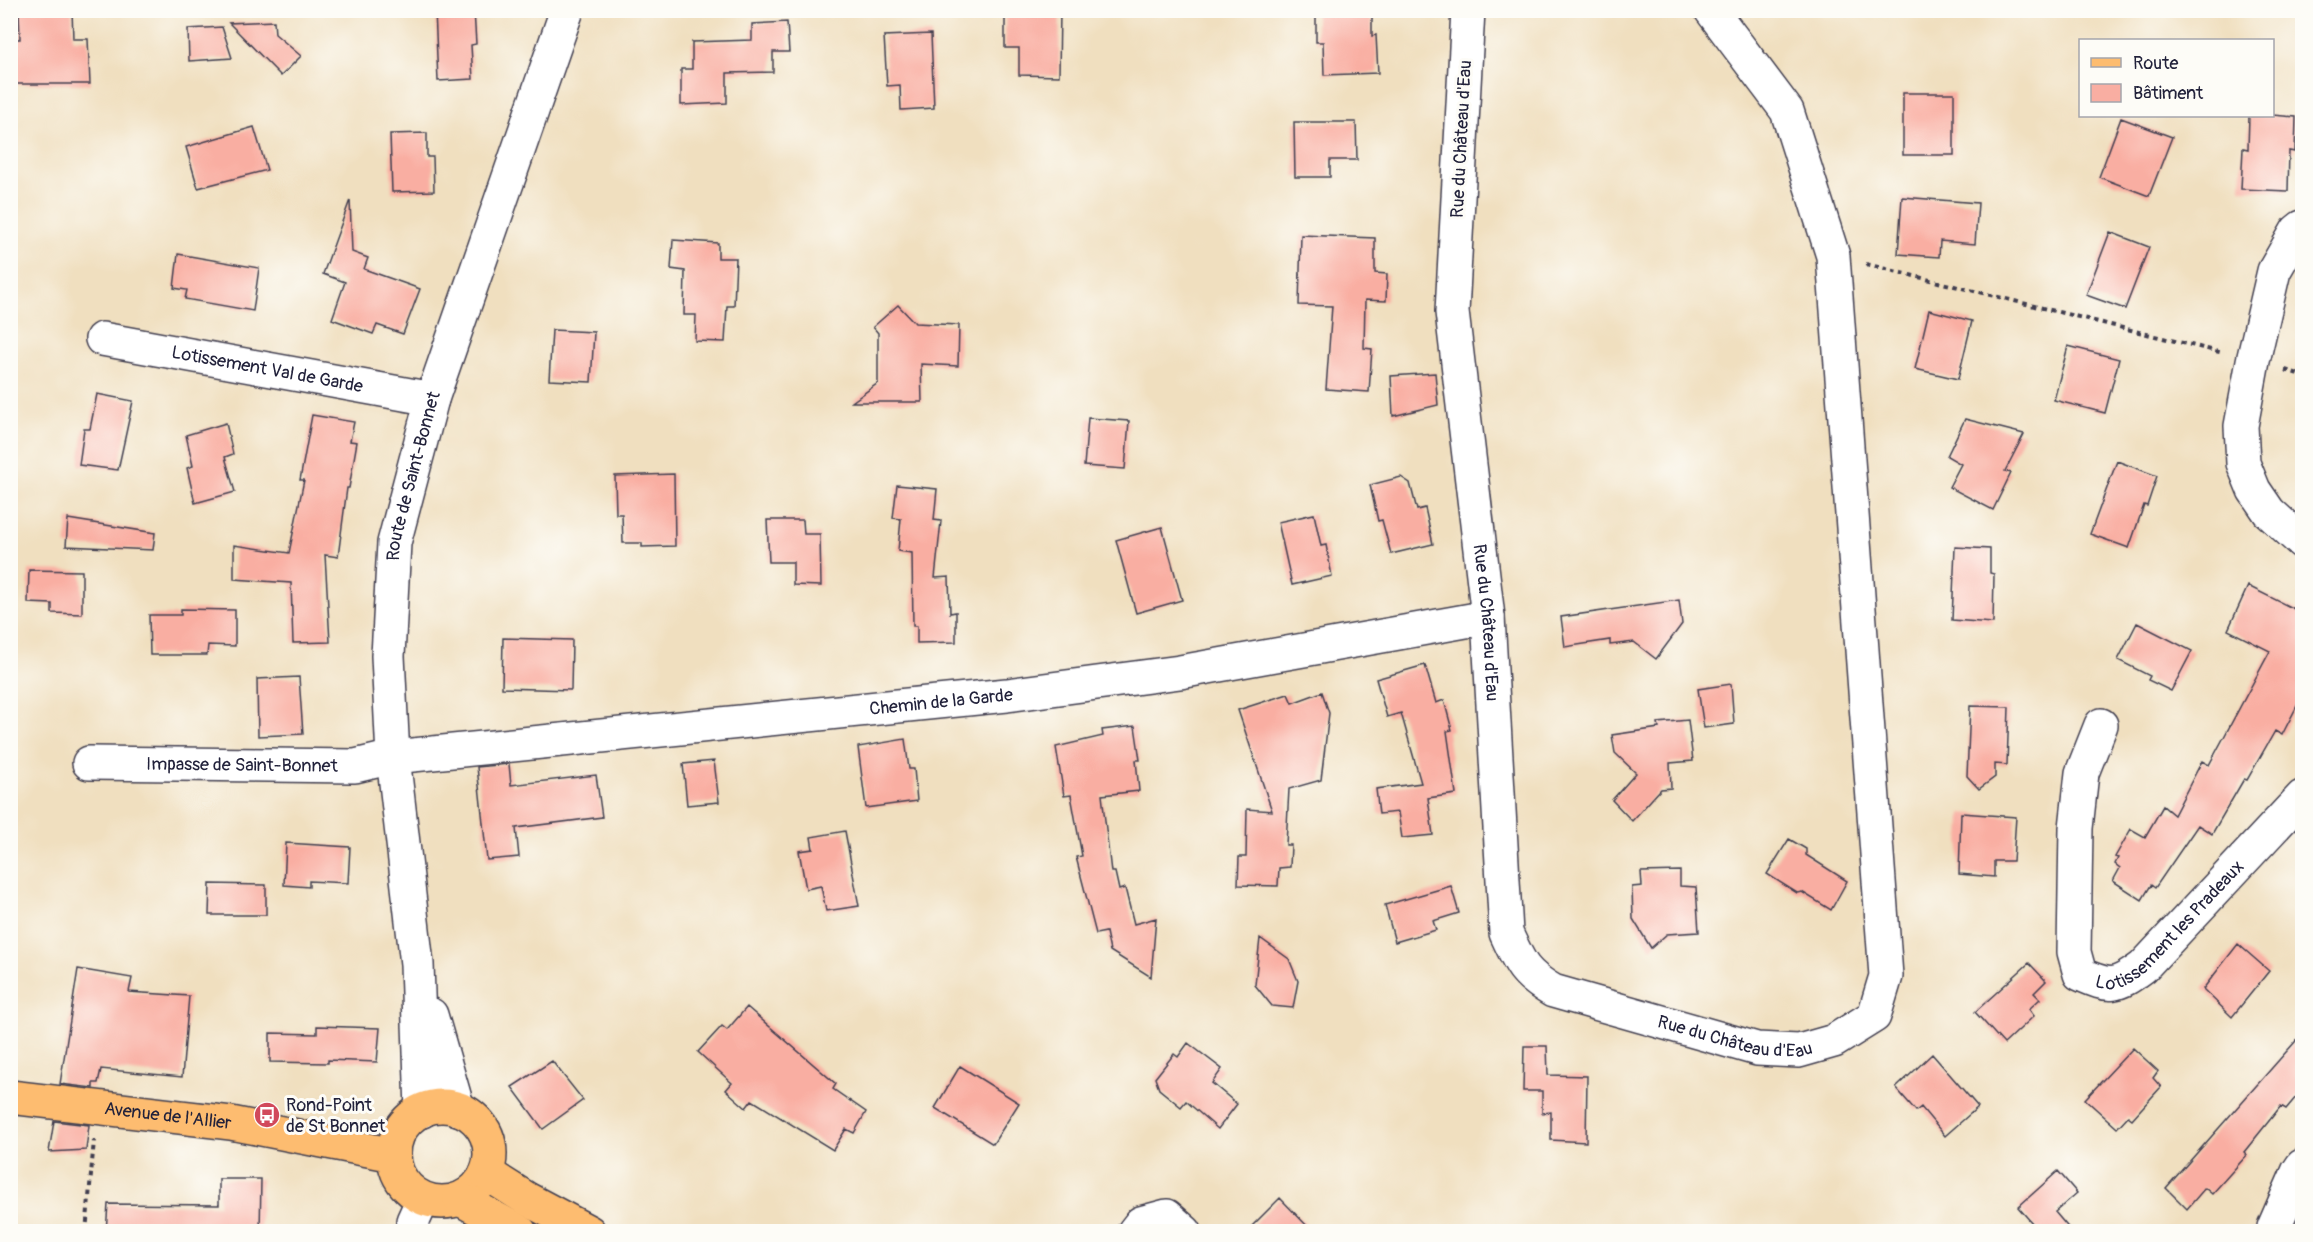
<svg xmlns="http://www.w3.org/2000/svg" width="2313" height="1242" font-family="Pangolin,sans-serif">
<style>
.building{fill:#f9aea2}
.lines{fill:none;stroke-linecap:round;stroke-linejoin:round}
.minor-casing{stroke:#413e4f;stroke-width:36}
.major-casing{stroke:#413e4f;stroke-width:36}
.path{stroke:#413e4f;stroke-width:4;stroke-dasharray:4.5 4.5;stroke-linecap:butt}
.minor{stroke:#fff;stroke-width:33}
.major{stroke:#fdbc6f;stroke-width:33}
.labels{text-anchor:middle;stroke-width:6;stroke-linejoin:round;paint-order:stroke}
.street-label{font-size:18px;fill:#22223b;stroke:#fdfcf7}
.poi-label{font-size:18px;fill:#22223b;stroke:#fdfcf7;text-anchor:start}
</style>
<rect width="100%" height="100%" fill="#fdfcf7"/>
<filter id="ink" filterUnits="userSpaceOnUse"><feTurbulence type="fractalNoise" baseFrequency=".0167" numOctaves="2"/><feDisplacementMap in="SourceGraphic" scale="12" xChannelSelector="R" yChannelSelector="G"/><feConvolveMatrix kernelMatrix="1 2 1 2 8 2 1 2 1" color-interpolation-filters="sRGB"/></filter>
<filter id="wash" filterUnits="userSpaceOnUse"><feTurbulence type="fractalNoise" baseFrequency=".008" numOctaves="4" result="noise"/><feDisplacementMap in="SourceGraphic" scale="24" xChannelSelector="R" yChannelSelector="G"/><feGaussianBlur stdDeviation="1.35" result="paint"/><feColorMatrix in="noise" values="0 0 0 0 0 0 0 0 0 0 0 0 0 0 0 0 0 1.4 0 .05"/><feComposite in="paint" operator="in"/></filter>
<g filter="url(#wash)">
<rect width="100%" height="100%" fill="#f0dfbf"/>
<g id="blocks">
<path class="building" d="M19,10H72L73,39H88L90,84H12L10,39H20Z
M435,10H474L476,44L471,45L473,79L438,81Z
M1020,10H1060L1059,76L1019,75V48H1005V15H1019Z
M1316,10H1372V36L1376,35L1378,73L1324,75L1323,42H1316Z
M274,21L275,34L301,56L281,76L229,23Z
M787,22L789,52H773V72L727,73V103L681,105V69H692V42L752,40V24Z
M222,27L232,58L189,61L188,29Z
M931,34L934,108L901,110L900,85L887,86L884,36Z
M1903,93H1954V155H1903Z
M2272,115L2296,117L2295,152L2289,151L2288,191L2241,189L2243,148L2248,149L2249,116Z
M2121,118L2172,137L2149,196L2099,177Z
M1294,122H1356L1357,160H1330V177H1295Z
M254,127L267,170L198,188L186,147Z
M427,133V157H433L434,191L392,192L390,134Z
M1902,197L1978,203L1975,244L1940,241L1939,257L1898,254Z
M350,200L352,252L368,258L364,269L420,289L403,334L377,325L373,334L332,319L345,282L323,274Z
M2110,232L2149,247L2125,309L2086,295Z
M1301,235L1375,238V273L1387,274L1386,301L1365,300L1364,348L1372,349L1369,392L1326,389L1332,306L1299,305Z
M673,240L718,243V258H736L734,306H727L725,342L695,341L696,315H684L685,271L671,269Z
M178,254L259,268L253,311L185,299L187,290L174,288Z
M898,305L915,323L959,325L958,366L921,364L922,402H852L878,383V333L873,327Z
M1929,310L1972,321L1958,379L1915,369Z
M552,330L594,332L591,382L549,380Z
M2068,346L2119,359L2105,413L2054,400Z
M1435,373L1438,405L1393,416L1391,376Z
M97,394L133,401L118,470L79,465L84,429H90Z
M312,415L354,422L350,441L357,442L349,488H347L338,557L325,555L330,642L293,643L291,583L234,579V545L289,553L304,480H300Z
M1088,418L1129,421L1125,469L1084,466Z
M1965,419L2024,434L2005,471L2011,473L1993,510L1949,487L1961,464L1947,456Z
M226,423L233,454L225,457L235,492L195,503L187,468L193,466L186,435Z
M2117,461L2157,476L2147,506L2144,505L2129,548L2090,534Z
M674,474L675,546L642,547V543H623L622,514H616L615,476Z
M1401,477L1410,483L1417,510L1425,508L1433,544L1391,554L1382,520L1378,521L1370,485Z
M897,485L937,489L934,520L941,521L935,578L949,577L950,613L956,612V642L917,643V626H913L912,553L898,551L901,519L893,518Z
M1314,514L1321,546L1326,545L1332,576L1292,585L1278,522Z
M68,519L155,533L153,550L66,546Z
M767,520H803L804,534H820L821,586L793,585V562H769Z
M1162,527L1182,600L1136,613L1116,540Z
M1955,547L1990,549V573L1994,574L1993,623L1952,620Z
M29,570L82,571V614L52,613V604L28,603Z
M2248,586L2302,613V696L2282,735L2275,731L2247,780L2244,779L2212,834L2198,825L2155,888L2151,885L2142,900L2113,881L2120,868L2115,864L2118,858L2115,857L2131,829L2145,837L2163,806L2174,815L2202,761L2209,765L2270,651L2228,630Z
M1679,600L1682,624L1656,659L1634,642L1610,645V640L1565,647L1561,617Z
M181,609L235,610V646L208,645L207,655H150L149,615H181Z
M2137,623L2192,651L2171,691L2148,680L2150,676L2118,660Z
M503,638L572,640L571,690L502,688Z
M1425,665L1436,703L1444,700L1452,730L1447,731L1456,794L1428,798L1433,835L1402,838L1398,812L1379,814L1376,789L1421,783L1401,713L1387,717L1376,679Z
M299,677L303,734L258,736L257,679Z
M1731,684L1734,724L1704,728L1698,689Z
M1322,692L1329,713L1321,780L1289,789L1286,845H1291L1290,867L1279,868L1278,886L1238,885L1239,857H1246L1247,809L1272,811L1238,710L1288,694L1292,703Z
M1970,706L2009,707L2007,765L1995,764V777L1979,789L1967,776Z
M1688,720L1693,761L1670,763L1671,788L1661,789L1632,821L1612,800L1636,773L1615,753L1612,735L1659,728L1658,723Z
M1135,726L1140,760H1136L1139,791L1102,795L1111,872H1115L1119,890L1125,888L1134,924L1156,918L1151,977L1110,951L1106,932L1096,934L1076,857L1082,856L1071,795L1064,796L1056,747L1103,736L1102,730Z
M905,739L909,769H914L917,801L866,808L858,747Z
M714,761L719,802L687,805L683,764Z
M509,764L511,785L596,775L602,817L516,828L519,857L487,860L477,767Z
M1961,813L2016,817L2013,861H1994V877L1959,874Z
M845,831L859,906L826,911L821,886L806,889L799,851L813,849L811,837Z
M1789,839L1806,849V855L1847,881L1831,910L1802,892L1797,893L1767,874Z
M286,843L350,847L348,883L309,881V887L284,885Z
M1680,871V886L1696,887L1699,932L1667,934L1651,948L1633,919L1632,887L1642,886L1641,872Z
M210,884L266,885V915H209Z
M1451,886L1459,913L1433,921L1436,930L1395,942L1385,905Z
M1260,938L1289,959L1298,981L1293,1008L1272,1006L1255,985Z
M2238,944L2269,971L2232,1017L2203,989Z
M2029,963L2046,981L2034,993L2040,999L2029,1009L2034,1016L2004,1044L1975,1012Z
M78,969L132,978L129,992L189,996L182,1077L101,1069L98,1083H93V1088L60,1084Z
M747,1007L836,1084L833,1089L866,1112L854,1133L846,1129L833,1150L752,1100L746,1108L726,1090L732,1083L698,1052L722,1026L727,1030Z
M317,1026L380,1028L377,1062L328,1060V1063L270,1062V1033L317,1034Z
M2302,1034V1090L2286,1109L2281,1106L2244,1152L2247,1155L2212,1194L2205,1188L2187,1209L2166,1188Z
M1188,1043L1222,1069L1212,1083L1237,1104L1218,1129L1186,1101L1181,1107L1159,1089L1155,1078L1174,1054L1178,1057Z
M1524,1046H1547L1548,1075L1587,1076L1586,1142L1551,1140V1112L1542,1113V1091H1523Z
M2133,1048L2158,1071L2153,1078L2161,1087L2132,1119L2128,1116L2117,1128L2085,1099Z
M1932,1054L1978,1107L1945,1136L1921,1107L1916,1111L1896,1088Z
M552,1061L583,1100L543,1129L512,1087Z
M960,1066L1019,1103L993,1144L935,1108Z
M54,1121L89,1125L86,1150L49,1152Z
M2058,1171L2077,1193L2055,1212L2072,1232H2040L2018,1207Z
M219,1179H261L260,1232H106L108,1204L219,1205Z
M1280,1198L1313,1232H1246Z"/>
</g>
</g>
<g filter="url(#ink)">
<use href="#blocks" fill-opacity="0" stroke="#413e4f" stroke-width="1.5"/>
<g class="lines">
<g class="minor-casing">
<g id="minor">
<path id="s1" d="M1468,10L1452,312L1488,617L1506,933C1520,964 1524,974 1553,991L1757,1049L1799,1051L1834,1041L1874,1016L1886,976L1833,256L1787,111L1711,10"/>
<path d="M2302,227L2297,231L2274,271L2253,361L2241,426L2243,463L2254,490L2269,512L2302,542"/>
<path id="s2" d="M102,339L432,399"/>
<path id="s3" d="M2101,725L2082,773L2076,828L2074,952L2080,974C2111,988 2116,987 2143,967L2302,797"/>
<path id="s4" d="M89,763L355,766L393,757L1007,695L1180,672L1488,617"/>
<path d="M431,1015L458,1109"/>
<path id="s5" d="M422,1111L417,964L393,757L388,656L394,543L432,399L567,10"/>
<path d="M2274,1227L2298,1172L2302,1166"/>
<path d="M413,1232V1221L423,1199"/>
<path d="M1134,1232L1141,1223L1167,1216L1185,1232"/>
</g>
</g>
<g class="major-casing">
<g id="major">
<path id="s6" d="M10,1097L231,1123L394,1155"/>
<circle cx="442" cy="1154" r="48"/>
<path d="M486,1173L527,1199L589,1232"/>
<path d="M460,1199L520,1232"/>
</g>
</g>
<path class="path" d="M1866,264L2223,353
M2285,370L2302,375
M86,1232L94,1140"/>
<use href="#minor" class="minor"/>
<use href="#major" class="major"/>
</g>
</g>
<defs>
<g id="bus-disc" transform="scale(1.35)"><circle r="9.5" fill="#d1495b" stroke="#fdfcf7"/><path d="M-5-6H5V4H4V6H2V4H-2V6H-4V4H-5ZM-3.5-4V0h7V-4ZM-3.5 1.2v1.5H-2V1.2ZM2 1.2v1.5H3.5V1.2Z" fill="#fff"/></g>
</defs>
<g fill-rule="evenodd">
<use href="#bus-disc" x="267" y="1115"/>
</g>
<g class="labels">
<g class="street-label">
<text transform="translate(1461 139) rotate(-87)" y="6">Rue du Château d'Eau</text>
<text dy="6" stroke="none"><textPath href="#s2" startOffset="168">Lotissement Val de Garde</textPath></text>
<text dy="6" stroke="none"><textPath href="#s5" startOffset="639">Route de Saint-Bonnet</textPath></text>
<text dy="6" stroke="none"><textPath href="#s1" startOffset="615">Rue du Château d'Eau</textPath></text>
<text dy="6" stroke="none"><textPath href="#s4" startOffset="856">Chemin de la Garde</textPath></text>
<text dy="6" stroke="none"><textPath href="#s4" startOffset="153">Impasse de Saint-Bonnet</textPath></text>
<text dy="6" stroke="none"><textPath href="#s3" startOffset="368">Lotissement les Pradeaux</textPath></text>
<text dy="6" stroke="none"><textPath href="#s1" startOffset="1191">Rue du Château d'Eau</textPath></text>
<text dy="6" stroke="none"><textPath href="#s6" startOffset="159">Avenue de l'Allier</textPath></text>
</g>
<g class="poi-label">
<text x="286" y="1111">Rond-Point<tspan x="286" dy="21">de St Bonnet</tspan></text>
</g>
</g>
<rect width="2313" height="1242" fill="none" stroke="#fdfcf7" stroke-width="36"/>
<rect x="2079" y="39" width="195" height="78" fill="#fdfcf7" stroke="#a5a5ac" stroke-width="1.5"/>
<rect x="2091" y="58" width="30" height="9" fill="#fdbc6f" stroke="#a5a5ac" stroke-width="1.5"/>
<text x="2133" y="69" font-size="18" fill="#22223b">Route</text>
<rect x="2091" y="84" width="30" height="18" fill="#f9aea2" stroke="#a5a5ac" stroke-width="1.5"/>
<text x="2133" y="99" font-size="18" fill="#22223b">Bâtiment</text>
</svg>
